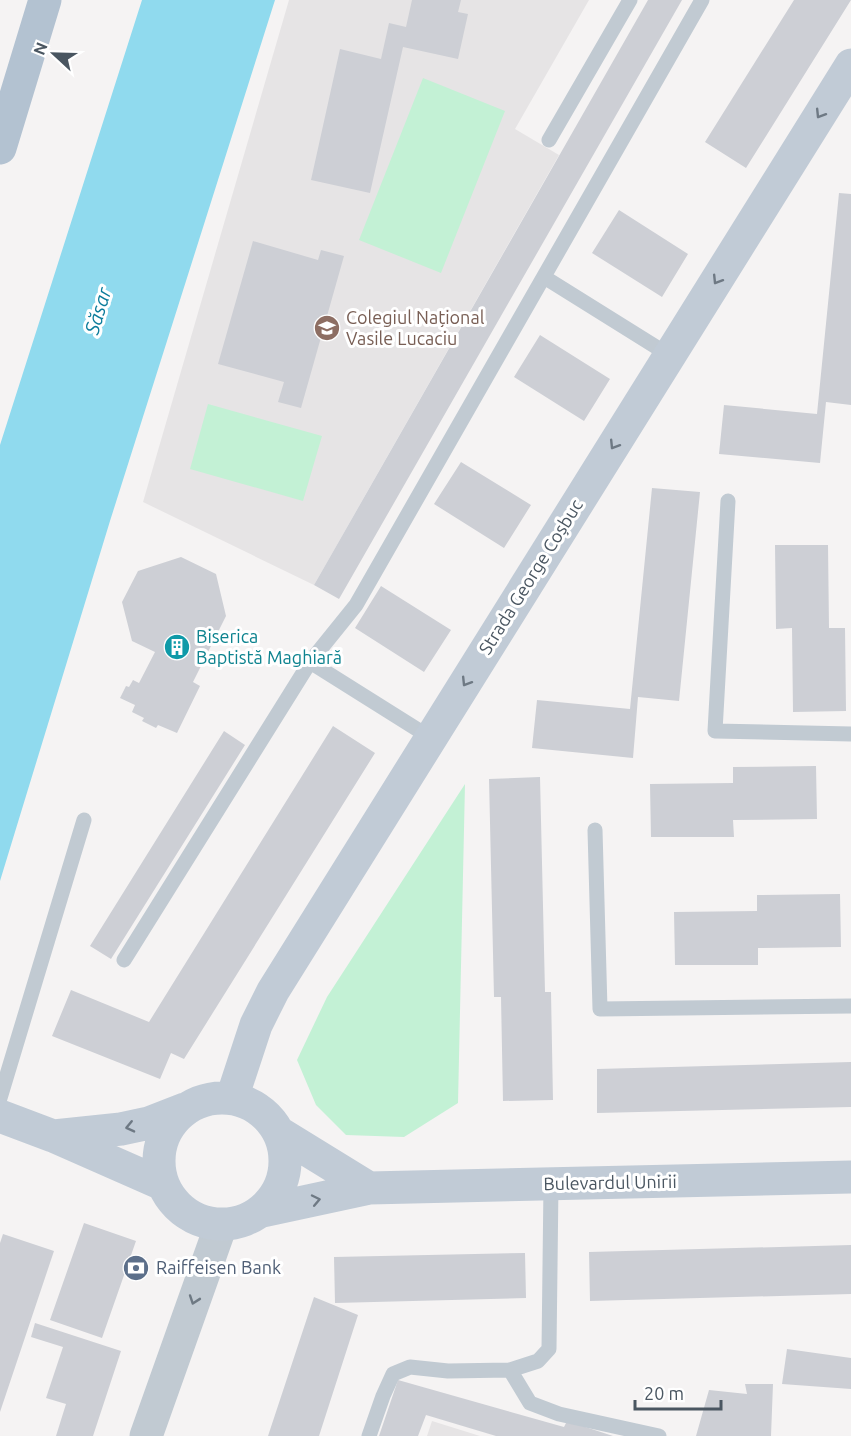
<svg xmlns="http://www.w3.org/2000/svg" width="851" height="1436" font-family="Ubuntu,sans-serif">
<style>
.education{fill:#e6e4e5}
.green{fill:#c3f1d5}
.water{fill:#90daee}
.building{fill:#cdcfd5}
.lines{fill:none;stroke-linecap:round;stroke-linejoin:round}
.service{stroke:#c1cad2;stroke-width:15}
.tertiary{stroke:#c1cad2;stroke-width:33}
.secondary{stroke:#c1cbd6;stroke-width:33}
.primary{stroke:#b3c2d1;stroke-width:33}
.oneway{stroke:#6e7984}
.oneway2{stroke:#6e7983}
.labels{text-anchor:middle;stroke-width:6;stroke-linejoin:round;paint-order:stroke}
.education-label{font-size:18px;fill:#785e54;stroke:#fff;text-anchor:start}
.street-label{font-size:18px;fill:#4a5661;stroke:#fff}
.culture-label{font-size:18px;fill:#0d838f;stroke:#fff;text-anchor:start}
.service-label{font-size:18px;fill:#4e5e75;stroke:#fff;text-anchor:start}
.water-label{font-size:20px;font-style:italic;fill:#0c7c9b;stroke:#fff}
</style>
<rect width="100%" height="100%" fill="#f5f3f3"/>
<path class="education" d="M289,0H589L515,129L559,155L314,585L143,502Z
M432,1421L480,1436H427Z"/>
<path class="green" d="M423,78L505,111L441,273L359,240Z
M208,404L322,436L303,501L190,469Z
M465,784L458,1103L404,1137L346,1135L316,1105L297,1060L327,997Z"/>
<path class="water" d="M142,0H275L110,521L0,881V445Z"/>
<path class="building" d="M412,0H461L458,12L468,14L458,59L403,47L370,193L311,180L340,49L381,59L389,23L406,27Z
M648,0H682L339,599L314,585Z
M794,0H851L746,168L705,142Z
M839,193L851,194V405L826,402L820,463L719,454L724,405L817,414Z
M619,210L688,254L662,297L592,253Z
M253,241L318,260L321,250L344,256L301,408L278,402L284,382L218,364Z
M540,335L610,379L584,421L514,377Z
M461,462L531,505L504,548L434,504Z
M652,488L700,492L679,701L638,697L633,758L532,748L537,700L630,709Z
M775,545H828L829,628H845L846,711L793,712L792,628L776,629Z
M181,557L216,574L226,616L193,682L200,686L177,733L158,725L156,728L142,721L144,718L132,712L135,705L120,698L126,686L129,687L133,680L139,683L155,652L132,641L122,602L138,571Z
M381,586L451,630L424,672L355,628Z
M333,726L375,753L184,1059L171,1053L160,1079L52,1036L71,990L149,1022Z
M224,731L245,745L111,959L90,946Z
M816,766L817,819L733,820L734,837H651L650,784L733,783V767Z
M540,777L545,992H551L553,1100L503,1101L501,997H494L489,779Z
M840,894L841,947L758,948V965H675L674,912L757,911V895Z
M851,1062V1107L597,1113V1069Z
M84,1223L136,1241L102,1338L50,1320Z
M3,1234L54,1251L0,1412V1243Z
M851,1245V1294L590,1301L589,1252Z
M525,1253L526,1298L335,1303L334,1257Z
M314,1297L358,1315L319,1436H268Z
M35,1323L121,1351L93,1436H56L66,1404L46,1398L63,1347L31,1337Z
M787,1349L851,1358V1389L782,1384Z
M398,1380L564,1427L567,1421L613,1436H496L426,1415L418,1436H379Z
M745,1384H773L771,1436H696L709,1390L747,1394Z"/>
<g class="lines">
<path class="service" d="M549,140L630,0
M544,277L669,355
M728,501L715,731L851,734
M310,662L431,738
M595,830L600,1009L851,1006
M124,960L310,662L356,605L702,0
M0,1098L84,820
M510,1370L530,1403L559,1414L659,1436
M369,1436L383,1396L393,1374L410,1367L448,1371L510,1370L538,1361L549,1349L551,1184"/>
<path class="tertiary" d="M146,1436L221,1225"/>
<path class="secondary" d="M159 1161a63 63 0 1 1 126 0a63 63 0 1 1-126 0Z
M232,1098L256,1025L273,991L851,65
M0,1116L53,1136L162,1184
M278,1132L369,1188
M54,1136L121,1129L149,1123L185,1109
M262,1211L369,1188L851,1177"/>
<path class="primary" d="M0,148L45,0"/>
</g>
<defs><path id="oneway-chevron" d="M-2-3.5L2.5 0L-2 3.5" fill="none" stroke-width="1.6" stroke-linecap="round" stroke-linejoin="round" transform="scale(1.5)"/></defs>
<g class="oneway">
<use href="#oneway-chevron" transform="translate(820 114) rotate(122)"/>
<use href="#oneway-chevron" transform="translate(717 280) rotate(122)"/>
<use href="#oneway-chevron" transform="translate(614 445) rotate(122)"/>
<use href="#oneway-chevron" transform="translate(466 682) rotate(122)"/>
<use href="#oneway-chevron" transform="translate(130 1127) rotate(167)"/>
<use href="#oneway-chevron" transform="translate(316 1200) rotate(-12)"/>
</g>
<use class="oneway2" href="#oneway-chevron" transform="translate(194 1300) rotate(109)"/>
<defs>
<g id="school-disc" transform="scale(1.35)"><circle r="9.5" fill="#8d6e63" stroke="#fff"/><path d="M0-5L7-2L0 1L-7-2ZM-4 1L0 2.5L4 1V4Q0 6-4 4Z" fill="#fff"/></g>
<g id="building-disc" transform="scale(1.35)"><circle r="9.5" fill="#0f9aa8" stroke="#fff"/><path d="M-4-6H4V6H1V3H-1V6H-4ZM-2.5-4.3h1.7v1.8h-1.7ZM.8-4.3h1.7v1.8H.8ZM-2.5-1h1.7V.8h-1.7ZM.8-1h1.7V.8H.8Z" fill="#fff"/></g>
<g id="bank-disc" transform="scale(1.35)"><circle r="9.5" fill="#5c6f8a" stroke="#fff"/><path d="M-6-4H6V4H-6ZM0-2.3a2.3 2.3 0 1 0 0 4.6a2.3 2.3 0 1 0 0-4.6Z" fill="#fff"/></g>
</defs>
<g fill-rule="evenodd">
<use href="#school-disc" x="327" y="328"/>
<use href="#building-disc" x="177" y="647"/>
<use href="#bank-disc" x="136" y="1268"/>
</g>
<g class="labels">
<g class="education-label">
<text x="346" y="324">Colegiul Național<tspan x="346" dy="21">Vasile Lucaciu</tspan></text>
</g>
<g class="street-label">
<text transform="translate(531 577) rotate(-58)" y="6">Strada George Coșbuc</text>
<text transform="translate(610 1183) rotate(-1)" y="6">Bulevardul Unirii</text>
</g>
<g class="culture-label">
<text x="196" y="643">Biserica<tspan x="196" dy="21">Baptistă Maghiară</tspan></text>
</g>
<g class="service-label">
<text x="156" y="1274">Raiffeisen Bank</text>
</g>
<g class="water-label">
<text transform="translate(98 311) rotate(-73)" y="7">Săsar</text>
</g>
</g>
<g transform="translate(54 54) rotate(292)" stroke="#ffffff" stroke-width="4.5" paint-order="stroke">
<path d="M0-4.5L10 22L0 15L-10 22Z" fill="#4a5661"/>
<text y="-9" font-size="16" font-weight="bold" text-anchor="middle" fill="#4a5661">N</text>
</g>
<path d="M635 1400v9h86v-9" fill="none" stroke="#4a5661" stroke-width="3"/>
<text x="644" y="1400" font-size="18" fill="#4a5661" stroke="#ffffff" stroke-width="4.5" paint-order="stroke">20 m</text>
</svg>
